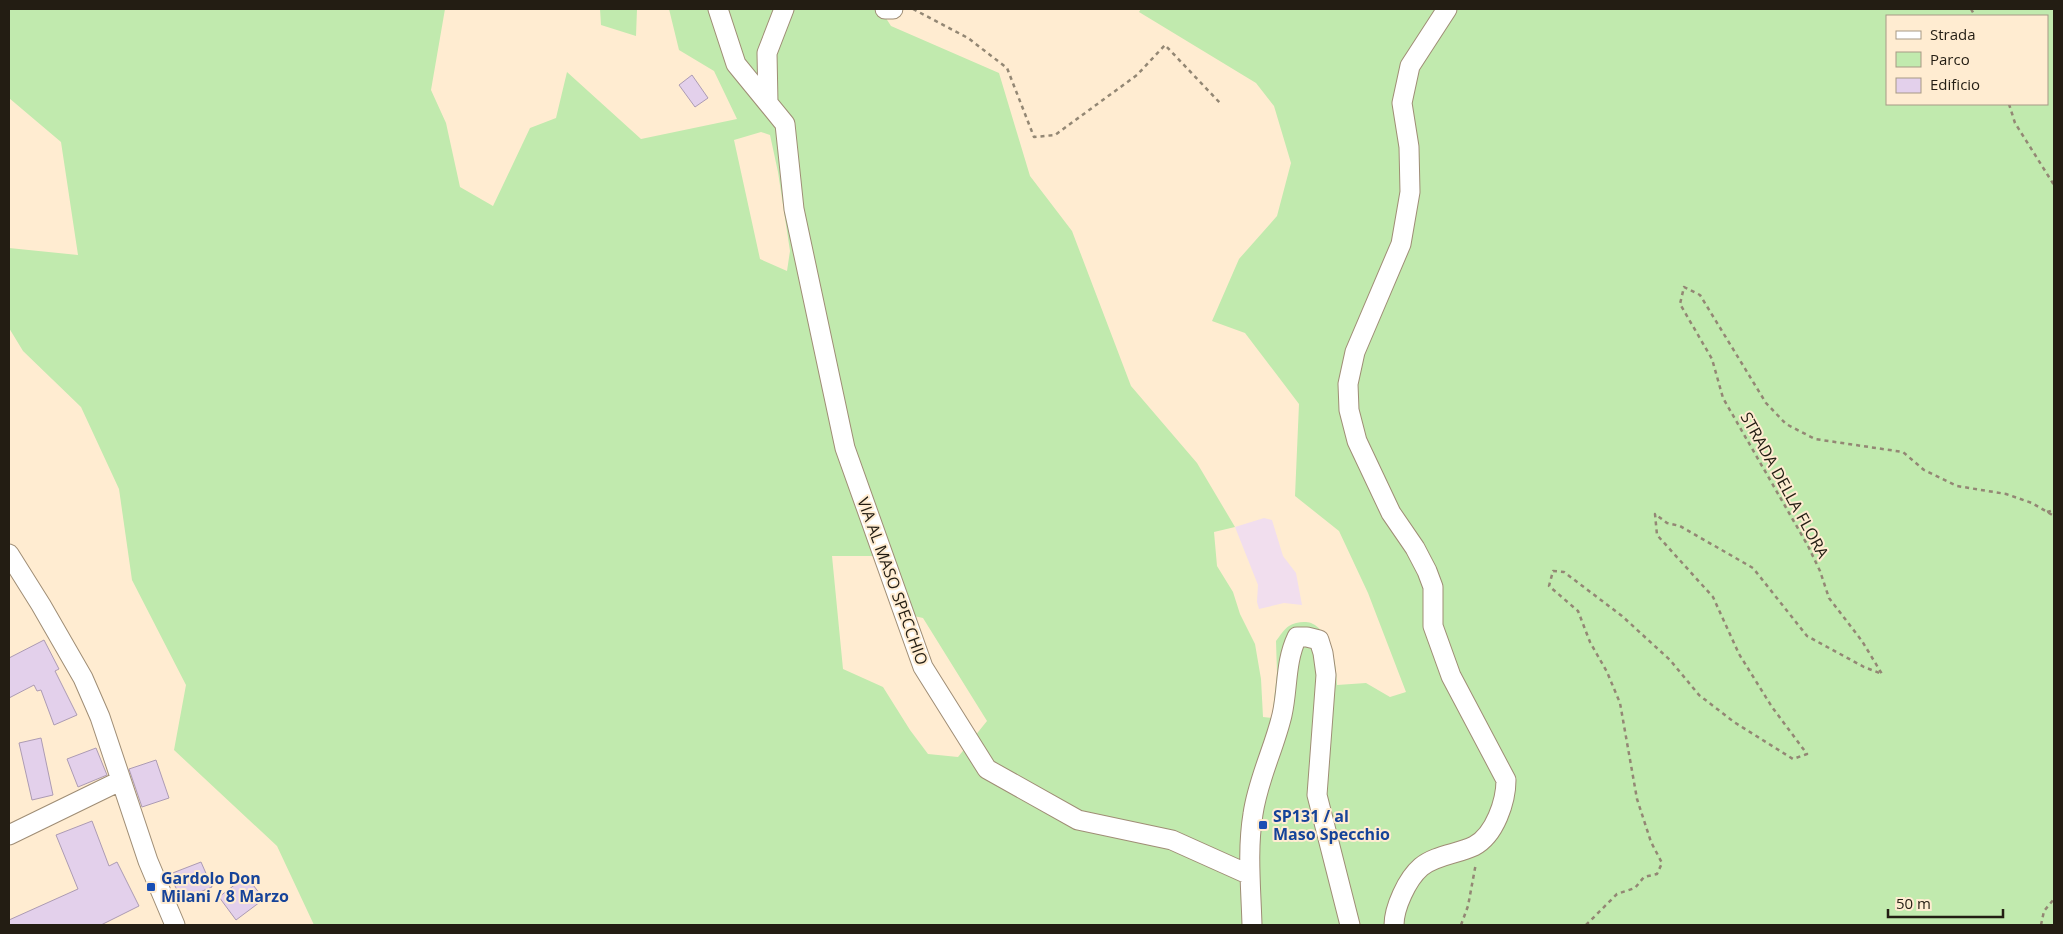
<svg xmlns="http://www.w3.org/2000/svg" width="2063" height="934" font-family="'Open Sans',sans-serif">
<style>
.industrial{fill:#f1deee}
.green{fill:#c1eaae;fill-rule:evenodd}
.building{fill:#e3d0eb;stroke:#ac9bb3}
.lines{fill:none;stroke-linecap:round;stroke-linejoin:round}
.minor-casing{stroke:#9f8d75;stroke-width:21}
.path{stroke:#938774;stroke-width:2.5;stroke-dasharray:4 4;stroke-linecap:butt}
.minor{stroke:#fff;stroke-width:19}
.transit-dot{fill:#1a4fb4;stroke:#ffecd1;stroke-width:2}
.labels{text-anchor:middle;stroke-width:4;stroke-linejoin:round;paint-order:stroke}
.street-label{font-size:16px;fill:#231d13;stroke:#ffecd1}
.transit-label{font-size:16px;font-weight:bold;fill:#164399;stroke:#ffecd1;text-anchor:start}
</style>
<rect width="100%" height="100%" fill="#ffecd1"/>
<path class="industrial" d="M1264,518L1272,520L1283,556L1296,573L1302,605L1284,603L1259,609L1257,602L1258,585L1235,527Z"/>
<path class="green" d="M9,9H445L431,90L446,123L460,187L493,206L530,128L556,118L567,72L641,139L737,119L714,71L679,50L669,9H880L891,26L999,73L1030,176L1072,231L1131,386L1197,463L1235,527L1214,532L1217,566L1233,592L1240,614L1255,644L1261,679L1263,717L1272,718L1277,673L1276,641C1280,636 1284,629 1289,626C1295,622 1305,621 1311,623C1333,633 1336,664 1337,685L1366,683L1390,697L1406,692L1368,593L1339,531L1295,496L1299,404L1245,333L1212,321L1239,259L1277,216L1291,163L1274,106L1256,83L1139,12L1141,9H2054V925H314L277,846L174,750L186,685L132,580L119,489L81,407L23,351L9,328V248L78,255L61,142L9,98ZM1887,16H2047V104H1887ZM761,132L770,135L778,172L790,251L787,271L760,259L734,140ZM832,556H892L914,616L923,618L987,721L958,757L928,754L910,730L883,687L843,669Z
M600,9H637L636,36L601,25Z"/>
<path class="building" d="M692,75L708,98L695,107L679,85Z
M44,640L59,669L55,671L77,715L54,725L41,690L37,691L34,685L9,698V658Z
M41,738L53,795L32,800L19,743Z
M96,748L107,775L78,787L67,759Z
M156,760L169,798L142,807L129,769Z
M92,821L109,866L117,862L139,906L101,925H9V920L78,889L56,835Z
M201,862L212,887L181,900L170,874Z
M246,876L264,899L236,920L219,897Z"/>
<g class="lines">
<g class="minor-casing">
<path id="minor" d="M718,9L736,64L785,124L794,209L845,448L923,667L987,769L1078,820L1172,840L1250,875
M885,9H893
M768,103L767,53L784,9
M9,554L41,605L83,678L100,717L148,861L175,925
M9,835L120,781
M1252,925C1251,889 1247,850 1253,814C1258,779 1274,749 1282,715C1288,689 1285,662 1297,637H1307L1319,640L1323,653L1326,675L1317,795L1350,925
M1394,925C1394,908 1407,879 1421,867C1435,855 1458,854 1474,846C1495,835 1506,801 1506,780L1451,676L1433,626V587L1427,571L1415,548L1391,513L1357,441L1349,410L1348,384L1355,352L1401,244L1410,192L1409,147L1402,103L1410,66L1447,9"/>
</g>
<path class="path" d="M913,9L968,38L1007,68L1034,137L1055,135L1137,75L1165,45L1221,104
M1971,9L1975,16
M2009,104L2015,123L2054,185
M2047,512L2054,510
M1461,925L1468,906L1476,863
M1586,925L1617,894L1635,888L1644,877L1657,874L1662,863L1651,842L1637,799L1620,703L1607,672L1590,642L1578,611L1549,586L1553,571L1564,572L1622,616L1670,660L1699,695L1734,722L1793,759L1807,754L1772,707L1739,654L1713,597L1657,535L1655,514L1667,523L1680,526L1753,568L1807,636L1864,667L1882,674L1862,641L1829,598L1820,571L1808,546L1723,398L1712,359L1680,304L1684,287L1700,295L1766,403L1786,424L1815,439L1903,452L1924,470L1957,486L2006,494L2032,503L2054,516
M2041,925L2044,911L2054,899"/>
<use href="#minor" class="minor"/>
</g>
<g class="transit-dot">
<rect x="1258" y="820" width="10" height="10" rx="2.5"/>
<rect x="146" y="882" width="10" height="10" rx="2.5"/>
</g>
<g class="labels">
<g class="street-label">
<text transform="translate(1785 485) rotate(61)" y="6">STRADA DELLA FLORA</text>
<text transform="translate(893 581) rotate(70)" y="6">VIA AL MASO SPECCHIO</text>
</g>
<g class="transit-label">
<text x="1273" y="822">SP131 / al<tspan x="1273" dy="18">Maso Specchio</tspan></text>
<text x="161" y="884">Gardolo Don<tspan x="161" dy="18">Milani / 8 Marzo</tspan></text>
</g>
</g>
<rect width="2063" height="934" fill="none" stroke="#231d13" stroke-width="20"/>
<rect x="1886" y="15" width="162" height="90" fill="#ffecd1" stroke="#a79985"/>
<rect x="1896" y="31" width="25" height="8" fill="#ffffff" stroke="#a79985"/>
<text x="1930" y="40" font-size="15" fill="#231d13">Strada</text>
<rect x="1896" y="52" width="25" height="15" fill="#c1eaae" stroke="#a79985"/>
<text x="1930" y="65" font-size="15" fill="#231d13">Parco</text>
<rect x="1896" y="78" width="25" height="15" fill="#e3d0eb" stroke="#a79985"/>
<text x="1930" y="90" font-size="15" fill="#231d13">Edificio</text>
<path d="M1888 909v8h115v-8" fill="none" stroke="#231d13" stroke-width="2.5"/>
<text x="1896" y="909" font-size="15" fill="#231d13" stroke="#ffecd1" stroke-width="4" paint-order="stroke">50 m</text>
</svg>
